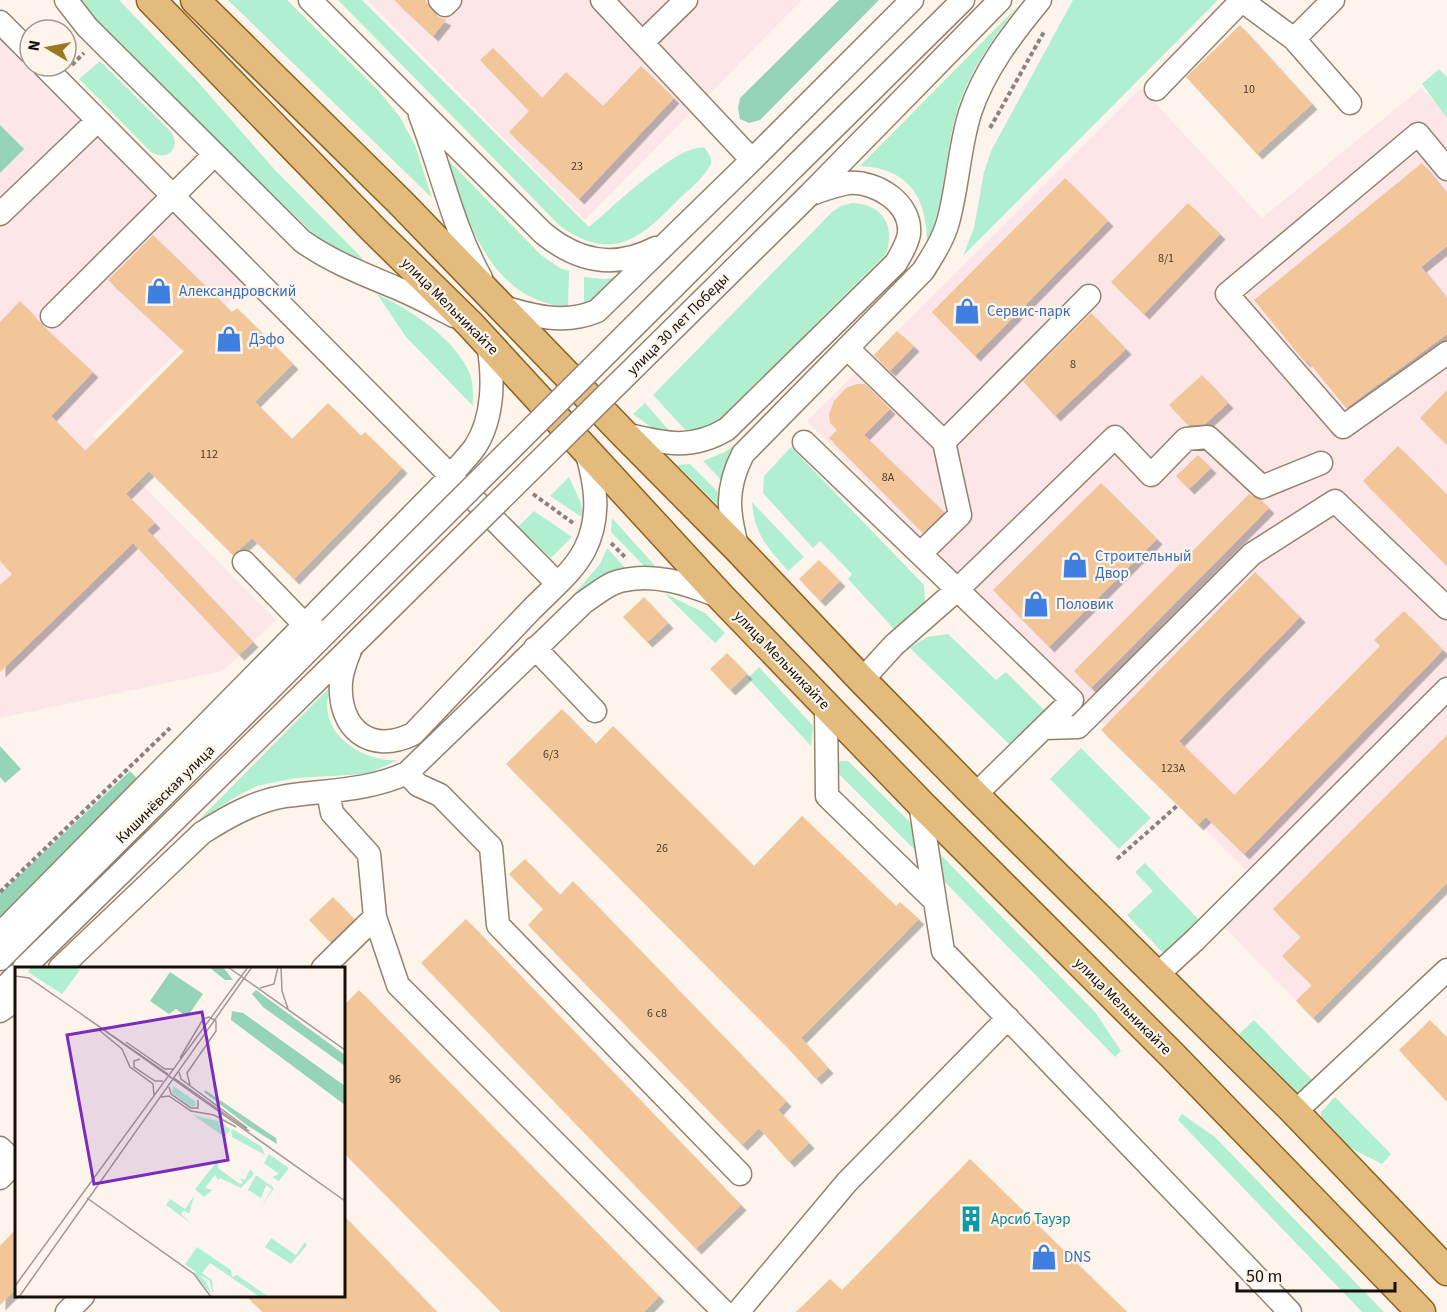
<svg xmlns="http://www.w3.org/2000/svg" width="1447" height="1312" font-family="'Source Sans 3',sans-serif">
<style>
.industrial{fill:#fce6e8}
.green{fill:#b1efd1}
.forest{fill:#95d4b6}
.building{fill:#f2c698;filter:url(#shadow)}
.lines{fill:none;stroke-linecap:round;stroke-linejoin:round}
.minor-casing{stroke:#95826e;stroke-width:25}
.major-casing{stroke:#8e611c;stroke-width:31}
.path{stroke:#8c847c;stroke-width:4;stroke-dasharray:4.5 3;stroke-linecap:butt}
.minor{stroke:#fff;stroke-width:22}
.major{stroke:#e2bb7d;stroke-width:28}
.minor-bridge-casing{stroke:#95826e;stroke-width:25;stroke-linecap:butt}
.minor-bridge{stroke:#fff;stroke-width:22}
.labels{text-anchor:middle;stroke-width:4.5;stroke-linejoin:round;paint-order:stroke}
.number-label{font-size:12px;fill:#4d3d2c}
.shop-label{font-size:15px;fill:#366cbe;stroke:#fdf5ec;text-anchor:start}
.street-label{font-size:15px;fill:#160f08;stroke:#fdf5ec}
.culture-label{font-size:15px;fill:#0d838f;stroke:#fdf5ec;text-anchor:start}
.inset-road{fill:none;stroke:#a19991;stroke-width:1.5}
.view{fill:#7b2cbf;fill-opacity:0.15;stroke:#7b2cbf;stroke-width:3}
.inset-edge{fill:none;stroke:#160f08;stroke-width:3}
</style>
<defs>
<filter id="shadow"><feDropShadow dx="5.5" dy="5.5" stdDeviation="0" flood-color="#0004"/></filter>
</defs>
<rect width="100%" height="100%" fill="#fdf5ec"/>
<path class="industrial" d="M367,0H802L585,220Z
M0,35L245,286L93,435L276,620L223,671L0,718Z
M1141,88L1262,218L1421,88L1447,114V883L1313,1018L1223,926L1262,887L807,421Z"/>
<path class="green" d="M80,0H119L198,82L275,170L364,260L334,249L316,236L117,46Z
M228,0H287L378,90L400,117L415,145L432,198Z
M338,0H362L589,227C610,210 680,141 705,148L711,158V164C703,179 688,190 676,202C638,241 611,262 560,226Z
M1073,0H1218L963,256L974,228L984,172L991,151Z
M1017,7C991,41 966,76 955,118C944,160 945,204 927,243C927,197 908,168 860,166Z
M100,61L171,132C182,148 167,162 151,152L79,79Z
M1439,69L1447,77V118L1422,84Z
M447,159L541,255L560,268L569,271L568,307C492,302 466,221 447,159Z
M852,203C882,204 896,225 886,254L717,422L689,434L653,395L832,212L841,206Z
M625,276L600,298L584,304V277L604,279Z
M377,294C409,309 453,337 468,370C474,381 473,394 473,406L406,337Z
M645,403L672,434L651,427L633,414Z
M745,437L723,482L703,461L725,452Z
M791,447L924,585L925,602L895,630L848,579L852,574L820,541L813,548L763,493L764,476Z
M690,464L721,495L720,508L677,465Z
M569,477L581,503L583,518L550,496Z
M752,502L804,557L788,571C767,546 755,536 752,502Z
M534,511L572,537L551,558L518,527Z
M612,518L657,568H646L611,532Z
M607,548L628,571L588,587L561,609L600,564Z
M664,593L705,613L725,633L715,643Z
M948,634L996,680L1006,672L1047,713L1012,747L910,648L927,637Z
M759,667L813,726L811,746L748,678Z
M329,688C329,694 327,700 327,706C328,741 368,762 398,760L367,774L296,778L257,786L237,796L199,820Z
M1081,748L1151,818L1119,849L1050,779Z
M840,761H848L911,823L919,854L833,768Z
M936,850L1095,1012L1121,1051L1115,1057L943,880Z
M1145,863L1202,923L1167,957L1127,915L1153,891L1135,872Z
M1254,1020L1317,1085L1301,1101L1238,1035Z
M1335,1097L1391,1154L1382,1164L1342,1144L1321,1122V1112Z
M1182,1114L1215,1137L1384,1312H1362L1178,1120Z"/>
<path class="forest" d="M839,0H879L760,120L749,123L740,119L738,108L740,98Z
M0,125L24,149L0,173Z
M0,746L21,769L5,783L0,777Z
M130,771L144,786L0,923V894Z"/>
<path class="building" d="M394,0H425L435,15L446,20L433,36Z
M1240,25L1312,104L1257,154L1186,77Z
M493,48L542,98L566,72L603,106L641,66L674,98L579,199L509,132L529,111L480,60Z
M1422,163L1447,194V246L1421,267L1447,299V334L1346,408L1307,360L1305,362L1254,300Z
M1065,178L1108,221L975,356L932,312Z
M1188,203L1220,234L1144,314L1111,282Z
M153,235L232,312L237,308L293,364L255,402L292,439L328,403L361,436L365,432L402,468L294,579L252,538L233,555L149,471L126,494L155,523L147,530L253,642L239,655L133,543L0,672V585L12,574L0,561V322L20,301L43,326L93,372L51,416L85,451L184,351L108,280Z
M1091,313L1126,349L1055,416L1023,381Z
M897,331L914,346L890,371L874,355Z
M1202,375L1228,403L1205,424L1188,425L1169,405Z
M857,384H865L890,409L864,435L944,512L923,533L829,438L837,430L830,423L829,414L834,401L846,388Z
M1447,390V445L1420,418Z
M1398,446L1447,495V566L1363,481Z
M1198,455L1211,468L1189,489L1176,476Z
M1101,483L1157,539L1049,647L993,590Z
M1249,494L1261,500L1269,508L1091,688L1074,671Z
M819,560L840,581L820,601L799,579Z
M1255,572L1300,617L1179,741L1234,795L1380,646L1374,640L1404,611L1443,650L1244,854L1206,817L1198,825L1101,730Z
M644,597L668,623L647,642L623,617Z
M727,653L747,674L730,690L710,669Z
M562,709L596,744L613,726L754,866L802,816L896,906L900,902L919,919L801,1038L828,1068L816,1079L788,1048L506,764Z
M1447,735V883L1313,1018L1296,1001L1312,985L1282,956L1301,937L1273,909Z
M525,859L560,895L573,881L786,1101L778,1110L809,1143L789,1162L759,1128L742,1145L528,925L543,909L509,874Z
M333,897L354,919L330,942L309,920Z
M466,919L741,1205L696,1249L421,963Z
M359,990L659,1296L644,1312H501L344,1153V1005Z
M1430,1020L1447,1038V1102L1399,1050Z
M970,1159L1127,1312H796L830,1279L842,1290Z
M344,1216L437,1312H263L246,1296H344Z
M16,1229V1289L0,1305V1246Z"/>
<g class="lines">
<g class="minor-casing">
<path id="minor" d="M66,0L87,27L302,241C333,263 364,274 399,289C418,297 436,307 454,316
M310,0L543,233C578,262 615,269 656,248
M440,0L445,5L450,0
M602,0L752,160
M1241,0L1294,39L1333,0
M0,22L30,52
M1294,39L1350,103
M643,42L686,0
M44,66L557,583
M1156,89L1242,0
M420,115C441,169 453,228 481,278
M795,166L963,0
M1447,169L1418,134L1227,294L1343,427L1447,353
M812,192L1000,0
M0,214L97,121
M500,306C533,316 564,325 597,311L752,160L912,0
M52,316L214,155
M847,348L944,442L1089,296
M624,434C663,443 691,451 727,429L896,263C901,254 907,245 909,234C912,203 876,181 849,183C835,185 822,190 809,195
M804,442L1072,700L975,795
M738,549C728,513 725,489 743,454L923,271C933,255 943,240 948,222C958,186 959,148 970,113C984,70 1012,34 1040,0
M921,553L960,515L944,442
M244,562L304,624
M352,646C347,658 342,669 341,682C338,728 369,755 413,734C452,693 491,652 530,611C548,592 573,573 585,549C601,517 596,484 586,451
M535,648L595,711
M862,680L894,645L958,589L1115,437L1151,475L1186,439L1208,437L1262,487L1321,463
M826,705L827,796L935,901L943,951L1290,1312
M1044,728L1078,727L1252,554L1335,501L1447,608
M407,773L418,785L440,795L491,847L498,925L740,1174
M328,792L332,813L369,854L375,917L398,985L724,1312
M920,803L935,901
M0,934L451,476C458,466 468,457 475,447C494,418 494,377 488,344
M0,959L330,629
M24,968L349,649
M60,968L202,833C227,817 255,801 286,796C327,790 368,791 407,773L583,603C595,595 607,584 620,581C653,572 688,584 718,596
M323,968L375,917
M1157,975L1195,940L1447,689
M0,992L16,976
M0,1011L16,1000
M1295,1112L1447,970
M0,1148L16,1163
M0,1178L15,1163
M67,1312L83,1296
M738,1312L847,1182L1008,1018"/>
</g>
<g class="major-casing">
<path id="major" d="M151,0L375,231L470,324L722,598L920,803L1172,1055L1421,1312
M195,0L402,204L624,434L738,549L862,680L975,795L1295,1112L1447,1271"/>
</g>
<path class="path" d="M72,65L84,53
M990,128L1045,30
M533,494L573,523
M611,543L627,559
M1117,859L1178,805
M0,892L170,728"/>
<use href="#minor" class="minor"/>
<use href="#major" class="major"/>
<g class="minor-bridge-casing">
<path id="minor-bridge" d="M330,629L795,166
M352,646L809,195"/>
</g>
<use href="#minor-bridge" class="minor-bridge"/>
</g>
<defs>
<g id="shop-bare" transform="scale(2.07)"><path d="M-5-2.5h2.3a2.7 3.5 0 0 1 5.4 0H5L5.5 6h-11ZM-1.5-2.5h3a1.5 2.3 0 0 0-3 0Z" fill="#3f7fe0" stroke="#fdf5ec" stroke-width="2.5" paint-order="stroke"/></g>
<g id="building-bare" transform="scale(2.07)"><path d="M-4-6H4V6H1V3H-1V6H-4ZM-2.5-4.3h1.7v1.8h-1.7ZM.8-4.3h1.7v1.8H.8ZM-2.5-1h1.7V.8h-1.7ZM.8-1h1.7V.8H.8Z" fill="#0f9aa8" stroke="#fdf5ec" stroke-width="2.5" paint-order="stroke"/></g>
</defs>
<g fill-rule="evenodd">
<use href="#shop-bare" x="159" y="291"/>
<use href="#shop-bare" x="967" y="311"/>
<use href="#shop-bare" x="229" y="339"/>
<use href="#shop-bare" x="1075" y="565"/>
<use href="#shop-bare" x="1036" y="604"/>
<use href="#building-bare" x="971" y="1219"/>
<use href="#shop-bare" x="1044" y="1257"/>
</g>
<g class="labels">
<g class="number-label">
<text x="1249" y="93">10</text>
<text x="577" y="170">23</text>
<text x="1166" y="262">8/1</text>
<text x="1073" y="368">8</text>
<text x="209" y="458">112</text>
<text x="888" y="481">8А</text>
<text x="551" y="758">6/3</text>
<text x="1173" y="772">123А</text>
<text x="662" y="852">26</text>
<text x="657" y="1017">6 с8</text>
<text x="395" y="1083">96</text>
</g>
<g class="shop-label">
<text x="179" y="296">Александровский</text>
<text x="987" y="316">Сервис-парк</text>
<text x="249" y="344">Дэфо</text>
<text x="1095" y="561">Строительный<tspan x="1095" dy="17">Двор</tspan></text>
<text x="1056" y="609">Половик</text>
<text x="1064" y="1262">DNS</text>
</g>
<g class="street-label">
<text transform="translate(450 306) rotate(45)" y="5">улица Мельникайте</text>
<text transform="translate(678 324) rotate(-45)" y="5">улица 30 лет Победы</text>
<text transform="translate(782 660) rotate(46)" y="5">улица Мельникайте</text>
<text transform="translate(165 794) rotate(-45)" y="5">Кишинёвская улица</text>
<text transform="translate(1123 1006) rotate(45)" y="5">улица Мельникайте</text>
</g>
<g class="culture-label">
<text x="991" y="1224">Арсиб Тауэр</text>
</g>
</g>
<g transform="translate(15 967)">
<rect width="330" height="330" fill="#fdf5ec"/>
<path d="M16,0H60L65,3L47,27L13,5ZM158,119L180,134L181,139L176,140L157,126ZM178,148L207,155L215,163L210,170ZM218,162L247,180L250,188L217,170V165L214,168ZM254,187L274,201L264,214L257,210L264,207L249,196ZM204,192L203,201L225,217L228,216L225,211L230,213L235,202L239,207L226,221L205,211L203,213L200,208L190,221L197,223L189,230L180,222ZM241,208L259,221L245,242L257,222L251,218L246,231L233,223ZM179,229L174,247L169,243L166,247L177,257L151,238L155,232L170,242ZM256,271L281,288L290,275L292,278L276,297L250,280ZM182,280L216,303L217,310L222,308L254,330H245L195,296L187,306L197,313L199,330L194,313L184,308L190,313L197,328L178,305L182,306L170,297Z" fill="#b1efd1"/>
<path d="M194,0H208L218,13H210ZM155,5L188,27L172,50L161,42L154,47L135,34ZM241,23L330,88V99L248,40L237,27ZM217,44L228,46L330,119V138L216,53ZM190,123L261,171L262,177L233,159L189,125Z" fill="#95d4b6"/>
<path class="inset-road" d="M213,0L330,83M266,0L267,24L273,42M0,9L14,11L62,44M245,21L259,17L263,0M62,44L330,234M75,53L153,107M84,63L107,82L115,100L138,117L139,128M111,75L150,102H159M165,91L188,52L194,50L201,54V64L172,106L175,118M125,92L119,94V100L140,114H148M164,105L166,112L232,161M159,111L234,164M154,120L156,127L176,141H183V133M146,130L154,129L176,144L199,148L221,160M72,231L179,307L196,330M0,319L233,0M4,330L237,0"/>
<path class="view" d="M187,45L213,193L79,217L52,68Z"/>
<rect width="330" height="330" class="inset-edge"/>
</g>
<g transform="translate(48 48) rotate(280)"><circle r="28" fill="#fdf5ec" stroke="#a19991" stroke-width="1.5"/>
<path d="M0-4.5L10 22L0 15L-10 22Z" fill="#977a22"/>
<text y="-9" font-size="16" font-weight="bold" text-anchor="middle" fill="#160f08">N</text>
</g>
<path d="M1237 1282v9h158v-9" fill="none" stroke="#160f08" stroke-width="3"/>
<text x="1246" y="1282" font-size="18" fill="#160f08" stroke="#fdf5ec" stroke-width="4.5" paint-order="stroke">50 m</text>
</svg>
